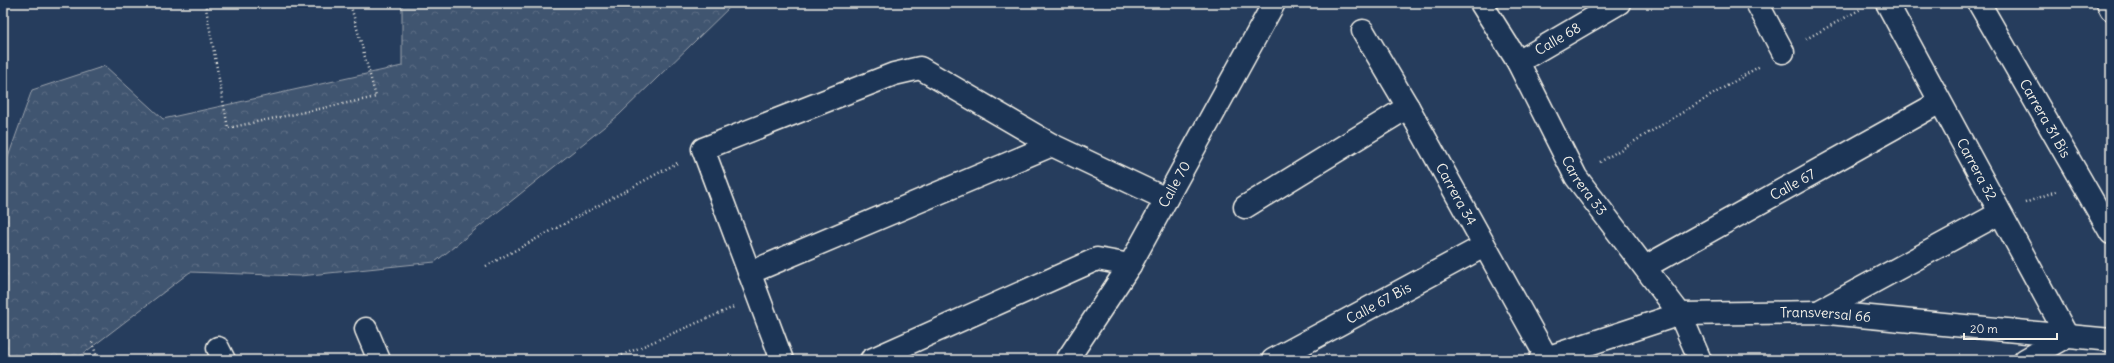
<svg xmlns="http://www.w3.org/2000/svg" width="2114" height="363" font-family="Delius,sans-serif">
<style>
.forest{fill:url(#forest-crowns);stroke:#9aa2ac}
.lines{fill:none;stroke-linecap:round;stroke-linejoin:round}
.street-casing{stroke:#f4f1e8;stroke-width:25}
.secondary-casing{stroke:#f4f1e8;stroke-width:25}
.path{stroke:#f4f1e8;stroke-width:2.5;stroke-dasharray:1 3;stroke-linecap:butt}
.street{stroke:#1d3557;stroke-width:22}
.secondary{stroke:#1d3557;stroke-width:22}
.labels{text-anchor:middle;stroke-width:3;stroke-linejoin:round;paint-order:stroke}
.street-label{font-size:14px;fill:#f4f1e8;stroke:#1d3557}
</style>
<defs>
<pattern id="forest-crowns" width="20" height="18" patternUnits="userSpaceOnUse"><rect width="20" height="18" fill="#40546f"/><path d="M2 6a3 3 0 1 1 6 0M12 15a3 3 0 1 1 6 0" fill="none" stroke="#5c6d84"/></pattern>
</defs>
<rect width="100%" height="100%" fill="#263d5d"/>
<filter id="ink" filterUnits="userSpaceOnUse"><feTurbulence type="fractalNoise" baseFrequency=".025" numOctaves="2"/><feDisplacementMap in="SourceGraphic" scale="8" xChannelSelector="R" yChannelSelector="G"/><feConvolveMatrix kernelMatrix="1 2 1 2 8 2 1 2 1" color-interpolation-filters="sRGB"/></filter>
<g filter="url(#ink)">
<path class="forest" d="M402,3H734L619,115L435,262L300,276L190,272L75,360H3V171L32,90L105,66L163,119L402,66Z"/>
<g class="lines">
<g class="street-casing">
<g id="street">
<path id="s1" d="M1481,3L1518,62L1576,177L1680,314L1700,360"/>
<path d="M1757,3L1783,52"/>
<path id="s2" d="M1887,3L2067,336"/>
<path id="s3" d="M1979,3L2111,233"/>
<path d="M2108,3L2111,9"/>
<path id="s4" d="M1363,31L1408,107L1548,360"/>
<path id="s5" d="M1518,62L1619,3"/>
<path d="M1245,207L1408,107"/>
<path id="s6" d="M1645,267L1940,102"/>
<path d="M749,273L1052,145"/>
<path d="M1818,312L2000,213"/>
<path d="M366,329L379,360"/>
<path d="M218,348L224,360"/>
<path d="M782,360L703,149L894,74L920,68L1052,145L1166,199"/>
<path d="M871,360L1097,259L1130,265"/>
<path id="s7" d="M1273,360L1484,246"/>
<path id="s8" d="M1540,360L1680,314L1818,312L2111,340"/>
<path d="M2025,360L2067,336"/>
</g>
</g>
<g class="secondary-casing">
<g id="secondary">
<path id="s9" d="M1067,360L1130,265L1274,3"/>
</g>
</g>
<path class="path" d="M205,3L228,128L376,97L350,3
M1806,39L1861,9
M1600,162L1760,66
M2025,203L2056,191
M486,266L679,162
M92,342L98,360
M611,360L734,307"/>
<use href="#street" class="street"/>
<use href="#secondary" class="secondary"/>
</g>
</g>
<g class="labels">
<g class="street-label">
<text dy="5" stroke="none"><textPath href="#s5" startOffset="46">Calle 68</textPath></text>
<text dy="5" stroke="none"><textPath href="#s3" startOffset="133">Carrera 31 Bis</textPath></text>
<text dy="5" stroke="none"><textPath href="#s2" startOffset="189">Carrera 32</textPath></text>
<text dy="5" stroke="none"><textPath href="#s9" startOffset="206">Calle 70</textPath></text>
<text dy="5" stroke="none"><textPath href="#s6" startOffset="169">Calle 67</textPath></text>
<text dy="5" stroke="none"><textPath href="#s1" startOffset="210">Carrera 33</textPath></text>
<text dy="5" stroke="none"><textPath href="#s4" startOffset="188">Carrera 34</textPath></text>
<text dy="5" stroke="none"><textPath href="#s7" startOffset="120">Calle 67 Bis</textPath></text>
<text dy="5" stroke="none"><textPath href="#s8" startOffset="293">Transversal 66</textPath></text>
</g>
</g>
<rect width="2114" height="363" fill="none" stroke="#1d3557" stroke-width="16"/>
<rect x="8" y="8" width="2098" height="347" fill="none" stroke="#f4f1e8" stroke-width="1.5" filter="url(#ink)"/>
<path d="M1964 333v6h93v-6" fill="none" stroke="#f4f1e8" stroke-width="2"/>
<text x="1970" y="333" font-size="12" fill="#f4f1e8" stroke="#1d3557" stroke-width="3" paint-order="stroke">20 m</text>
</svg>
